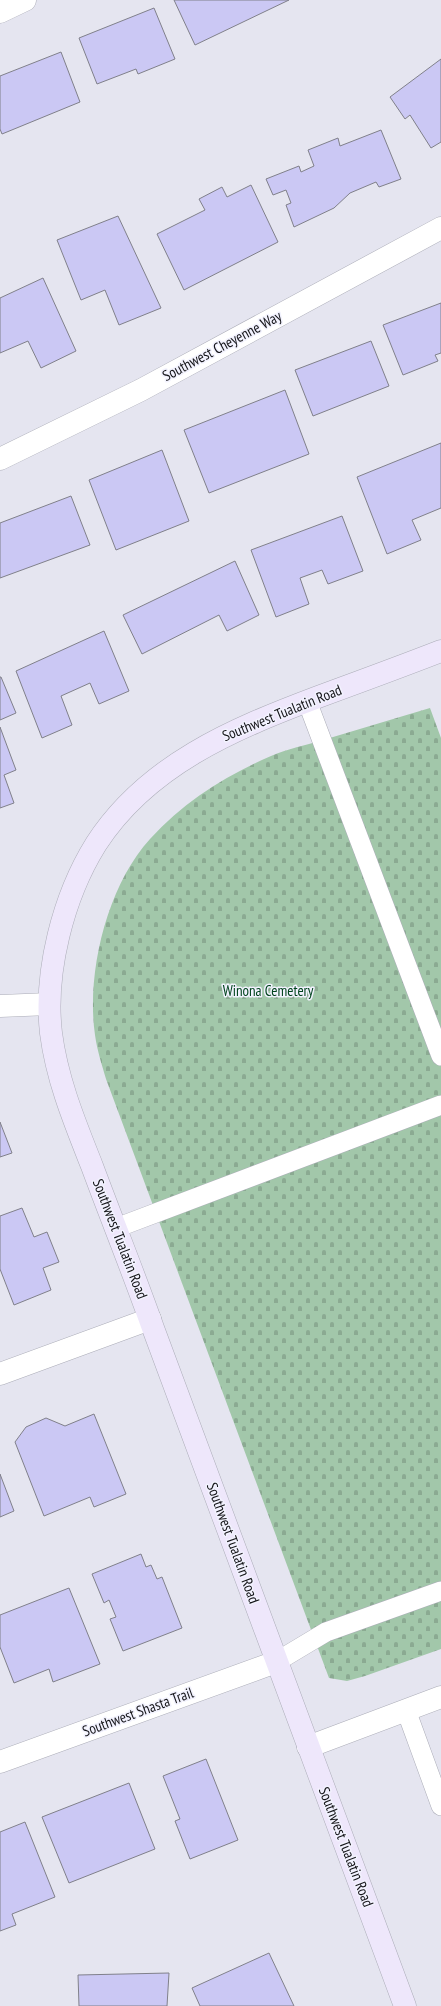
<svg xmlns="http://www.w3.org/2000/svg" width="441" height="2006" font-family="'PT Sans Narrow',sans-serif">
<style>
.cemetery{fill:url(#cemetery-stones)}
.building{fill:#cbc8f4;stroke:#80808a}
.lines{fill:none;stroke-linecap:round;stroke-linejoin:round}
.lane-casing{stroke:#acadb8;stroke-width:20}
.street-casing{stroke:#acadb8;stroke-width:23}
.secondary-casing{stroke:#acadb8;stroke-width:23}
.lane{stroke:#fff;stroke-width:19}
.street{stroke:#fff;stroke-width:22}
.secondary{stroke:#eee7fb;stroke-width:22}
.labels{text-anchor:middle;stroke-width:3;stroke-linejoin:round;paint-order:stroke}
.street-label{font-size:15px;fill:#141418;stroke:#f2f2fe}
.park-label{font-size:15px;fill:#00441d;stroke:#f2f2fe}
</style>
<defs>
<pattern id="cemetery-stones" width="16" height="16" patternUnits="userSpaceOnUse"><rect width="16" height="16" fill="#a2c7aa"/><path d="M2 7V4a2 2 0 0 1 4 0v3zM10 15v-3a2 2 0 0 1 4 0v3z" fill="#8baa92"/></pattern>
</defs>
<rect width="100%" height="100%" fill="#e5e5f0"/>
<path class="cemetery" d="M430,708L441,738V1649L365,1676L347,1681L329,1678L106,1079C102,1065 97,1050 95,1035C86,973 107,886 150,839C184,802 225,776 271,756C287,749 306,745 323,740C359,729 394,719 430,708Z"/>
<path class="building" d="M174,0H289L195,45Z
M154,8L175,59L138,74L136,69L97,84L79,38Z
M61,52L80,102L2,134L0,129V76Z
M441,59V142L431,148L410,115L405,119L390,97Z
M381,130L401,179L379,187L376,182L350,193L334,208L294,227L286,205L291,203L286,190L273,195L266,179L299,166L301,172L314,166L308,150L338,138L340,146Z
M251,185L278,242L184,290L157,234L205,210L199,199L222,187L227,197Z
M118,216L161,308L119,325L105,290L81,300L57,240Z
M43,278L76,351L41,368L28,341L0,353V298Z
M441,303V353L435,355L438,361L403,375L383,325Z
M371,341L389,386L313,416L295,370Z
M285,390L309,454L209,493L184,430Z
M441,443V508L412,520L421,540L387,554L357,477Z
M162,450L189,521L116,550L89,480Z
M71,496L90,545L0,578V523Z
M342,516L363,571L328,584L322,570L300,578L309,604L276,617L251,550Z
M235,561L259,615L227,631L219,615L142,654L123,615Z
M104,631L129,691L99,704L90,683L61,696L72,725L42,738L16,671Z
M0,677H1L16,713L0,720Z
M0,727L16,770L4,775L14,803L0,808Z
M0,1122L12,1153L0,1157Z
M22,1208L34,1237L47,1232L59,1262L43,1268L51,1290L14,1305L0,1269V1216Z
M94,1414L126,1494L94,1507L90,1497L44,1516L15,1442L26,1427L46,1418L65,1426Z
M0,1474L14,1511L0,1517Z
M141,1554L146,1567L151,1565L157,1579L162,1577L182,1628L123,1651L110,1619L116,1617L109,1600L104,1603L92,1574Z
M69,1588L100,1664L53,1682L49,1669L14,1683L0,1647V1615Z
M206,1759L238,1840L190,1859L175,1821L180,1819L163,1776Z
M129,1783L155,1849L69,1883L42,1817Z
M25,1822L55,1897L12,1914L16,1925L0,1931V1832Z
M269,1953L294,2006H200L192,1988Z
M169,1973L167,2006H79L78,1975Z"/>
<g class="lines">
<g class="lane-casing">
<path id="lane" d="M307,701L441,1056
M116,1228L441,1105
M276,1662L326,1632L441,1591
M406,1710L441,1806"/>
</g>
<g class="street-casing">
<path id="street" d="M0,12L25,0
M0,459L141,390L441,228
M0,1006L49,1004
M0,1374L150,1319
M308,1747L441,1697
M0,1762L276,1662"/>
</g>
<g class="secondary-casing">
<path id="secondary" d="M405,2006C321,1780 237,1554 153,1328C134,1274 112,1220 92,1166C75,1123 57,1080 51,1033C44,972 63,897 96,844C147,765 233,729 318,697C359,682 400,667 441,651"/>
</g>
<use href="#lane" class="lane"/>
<use href="#street" class="street"/>
<use href="#secondary" class="secondary"/>
</g>
<g class="labels">
<g class="street-label">
<text transform="translate(222 346) rotate(-28)" y="5">Southwest Cheyenne Way</text>
<text transform="translate(282 713) rotate(-22)" y="5">Southwest Tualatin Road</text>
<text transform="translate(120 1239) rotate(69)" y="5">Southwest Tualatin Road</text>
<text transform="translate(233 1543) rotate(70)" y="5">Southwest Tualatin Road</text>
<text transform="translate(138 1712) rotate(-20)" y="5">Southwest Shasta Trail</text>
<text transform="translate(346 1847) rotate(69)" y="5">Southwest Tualatin Road</text>
</g>
<g class="park-label">
<text x="268" y="996">Winona Cemetery</text>
</g>
</g>
</svg>
